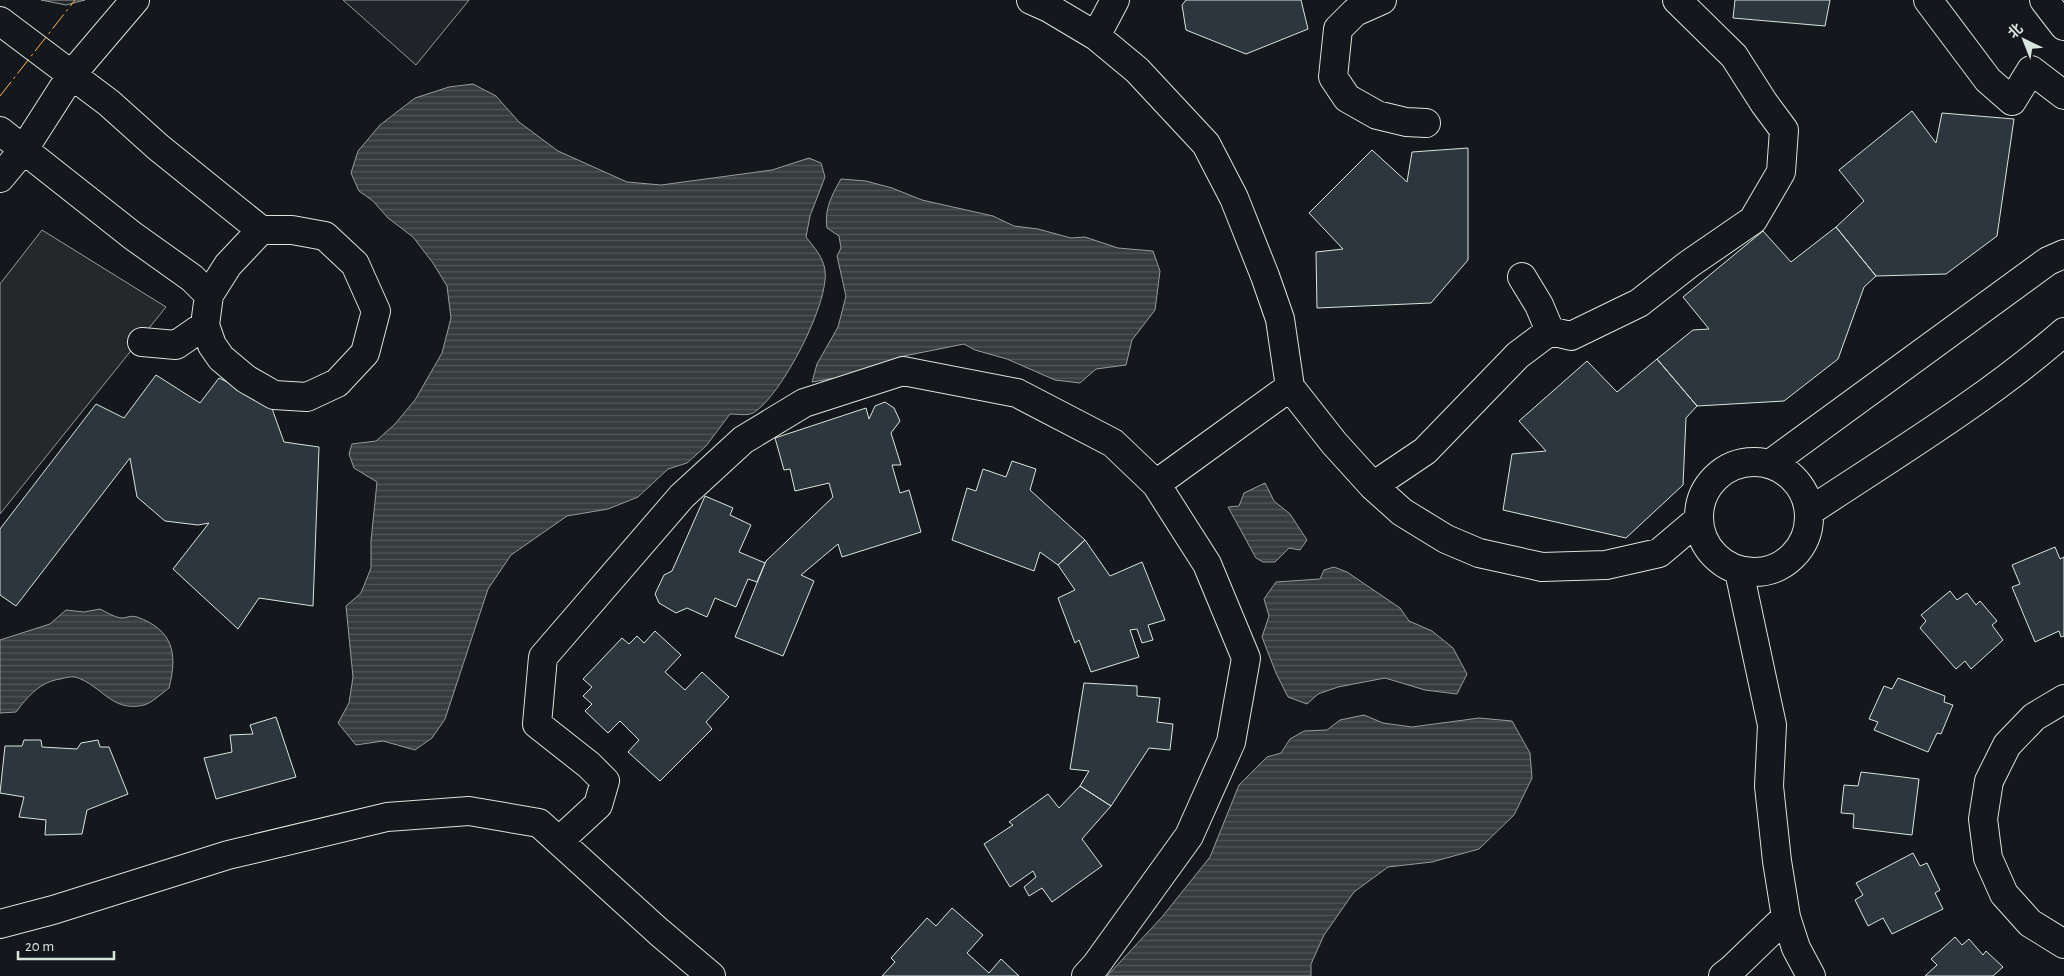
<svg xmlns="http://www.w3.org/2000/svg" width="2064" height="976" font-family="'Alegreya Sans','Noto Sans SC',sans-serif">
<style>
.green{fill:#202428;stroke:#939e99}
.parking{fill:#24282b;stroke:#939e99}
.water{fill:url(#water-rules);stroke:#939e99}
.building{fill:#2c363c;stroke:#d8e6dc}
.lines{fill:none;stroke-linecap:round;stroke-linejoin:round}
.street-casing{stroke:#d8e6dc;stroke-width:30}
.secondary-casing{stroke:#d8e6dc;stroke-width:30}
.street{stroke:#14181c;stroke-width:28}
.secondary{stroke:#14181c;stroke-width:28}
.power{stroke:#ffb74d;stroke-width:1;stroke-dasharray:18 4 2.5 4;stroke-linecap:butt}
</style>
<defs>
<pattern id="water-rules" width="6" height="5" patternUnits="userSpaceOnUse" patternTransform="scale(1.25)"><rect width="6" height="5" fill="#363b3e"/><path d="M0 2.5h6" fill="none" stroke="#525759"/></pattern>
</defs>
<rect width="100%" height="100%" fill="#14181c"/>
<path class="green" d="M343,0H469L416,65Z"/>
<path class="parking" d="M41,0H85L66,5Z
M42,230L166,307L0,514V284Z"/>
<path class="water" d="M473,84L496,96L519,122L558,151L627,182L661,185L772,170L809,158L821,163L825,177L810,216L806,237C814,247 823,257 825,270C830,302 781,397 753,413C747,416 737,414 730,414L706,446L687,463L668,469L638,497L608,509L567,516L511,555L488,589L445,719L432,738L415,750L383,741L356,745L338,723L349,703L353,677L346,606L361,593L371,568V541L377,482L354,468L349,454L352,444L376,441L395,424L415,400L442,353L451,318L447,286L433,263L413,237L388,218L373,201L359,191L351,173L358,151L380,125L415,98L449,87Z
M841,179L866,181L892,188L922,200L993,216L1014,226L1038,229L1071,238L1085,237L1118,248L1153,251L1160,271L1155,310L1132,340L1126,365L1096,369L1080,383L1055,380L1007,359L975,350L964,344L899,357L877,371L812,382L817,364L838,327L846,296L837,256L841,248L839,236L827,228C824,209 832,195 841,179Z
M1265,483L1274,501L1290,514L1307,540L1300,550L1289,548L1275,562H1263L1256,558L1228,507L1239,506L1244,493Z
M1334,567L1347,572L1400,608L1409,621L1432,631L1453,648L1467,674L1457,694L1425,690L1385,678L1338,687L1318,694L1307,704L1288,697L1276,673L1262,637L1269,616L1264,599L1276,582L1320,579L1324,570Z
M100,609C106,612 114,617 121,618C127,618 131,615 137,617C173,630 178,653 169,688C162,693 152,703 144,705C111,713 101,684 75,677C71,676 65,678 60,679C40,682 28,696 16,712L0,713V640L50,624L66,610L84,612Z
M1364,715L1383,723L1412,727L1479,718L1512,721L1530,753L1532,778L1514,815L1479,849L1432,862L1388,867L1354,892L1324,935L1311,964V976H1107L1162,917L1210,857L1239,785L1267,757L1281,753L1290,739L1304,731L1327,730L1340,720Z"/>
<path class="building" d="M1186,0H1301L1308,29L1246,54L1186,30L1182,5Z
M1735,0H1830L1825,26L1733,18Z
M1912,111L1936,143L1942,113L2014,119L1997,236L1946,274L1876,276L1836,227L1864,201L1839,170Z
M1468,148V260L1431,303L1317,308L1316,252L1343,249L1309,213L1372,150L1407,182L1412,152Z
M1836,227L1876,276L1864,287L1838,359L1784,401L1697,406L1657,359L1693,330L1709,329L1683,297L1763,231L1791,262Z
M1657,359L1697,406L1686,418L1683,485L1626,538L1503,510L1512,454L1546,451L1519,421L1587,361L1617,392Z
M156,375L200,403L219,378L270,403L284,442L319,447L313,606L259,598L238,629L173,569L209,523L198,525L165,521L137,497L130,458L16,606L0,595V529L96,404L124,418Z
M885,402L894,408L900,421L891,433L901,465H892L900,493L909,490L921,532L842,557L838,544L801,575L814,581L783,656L735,637L766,561L833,497L829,483L795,491L790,469L784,470L775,438L866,408L869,419L875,406Z
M1012,461L1036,469L1030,490L1085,540L1058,565L1040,552L1034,571L952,540L967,488L976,491L983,469L1006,477Z
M705,496L733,508L730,515L751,525L739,552L765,563L757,582L748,579L736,607L715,598L707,617L687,608L676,613L659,603L655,594L664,575L672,571Z
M1085,540L1110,576L1142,562L1165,620L1148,625L1153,640L1142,643L1137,629L1130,630L1139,657L1091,672L1079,640L1075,643L1058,598L1075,590L1058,565Z
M2055,547L2060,559L2064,557V636L2061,637L2059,631L2035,642L2012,587L2020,584L2012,565Z
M1950,591L1957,600L1967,593L1976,605L1980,601L1997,621L1992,625L2003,640L1971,669L1965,661L1956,669L1920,628L1926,621L1921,615Z
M655,631L681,655L665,672L685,690L702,672L729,697L706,722L712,729L660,781L628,752L639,740L620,721L608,733L585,711L592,704L583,696L592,687L583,679L622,638L629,644L637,636L644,643Z
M1898,678L1945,696L1944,702L1953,705L1941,734L1937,733L1928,752L1874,730L1878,722L1869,719L1884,686L1892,689Z
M1084,683L1137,686V696L1160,698L1157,722L1173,724L1170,750L1149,748L1111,806L1080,786L1089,771L1070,769Z
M276,717L296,777L216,799L204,758L232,752L230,735L253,734L250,725Z
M24,740H41L42,747L77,749L81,743L98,740L100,747H109L128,794L87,810L82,834L45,835L46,820L19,817L24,797L0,793L5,746H22Z
M1861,772L1919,779L1912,835L1853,828L1854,814L1841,813L1844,785L1858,786Z
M1080,786L1111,806L1082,839L1102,866L1052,902L1042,888L1029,896L1024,887L1036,877L1033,871L1010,887L984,844L1013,825L1009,822L1048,794L1059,808Z
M1913,853L1920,866L1927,863L1940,890L1935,893L1943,909L1892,934L1883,918L1868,926L1855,900L1863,895L1856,883Z
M952,908L983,935L967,953L989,973L1001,959L1019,976H882L895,962L891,958L927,918L936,926Z
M1955,937L1962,945L1969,939L1983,955L1986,951L2003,967L1993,976H1925L1937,965L1931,959Z"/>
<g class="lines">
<g class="street-casing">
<path id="street" d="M1031,0L1049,8L1096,36L1137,70L1206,144L1234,198L1265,276L1280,319L1290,387L1334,443L1373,486L1402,512L1446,539L1479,553L1542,567L1606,565L1659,553L1698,520
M1382,0L1355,12L1338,29L1333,77L1347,98L1377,115L1406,122L1426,123
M1928,0L1988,80L2012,101L2031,70L2064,95
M0,21L109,103L158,147L261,230
M1096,36L1115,0
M0,131L133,236L192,278L209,295
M0,178L24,149L72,74L135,0
M261,230H292L325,236L355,264L376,311L365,353L337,383L307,397L274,395L246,379L221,358L212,345L205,325L209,295L228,265Z
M1522,277L1539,305L1550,331
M142,342L176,345L205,325
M1699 517a55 55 0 1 1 110 0a55 55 0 1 1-110 0Z
M1770,464L2048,261L2064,254
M1373,486L1425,451L1518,355L1550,331L1571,336L1639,303L1689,264L1753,220L1781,172L1784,130L1764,103L1734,56L1677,0
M1810,511C1896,454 1986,400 2064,332
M1739,571L1772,725L1769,786L1777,861L1786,917L1796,948L1811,976
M2064,699L2034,717L2007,745L1989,781L1983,819L1988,858L2004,894L2030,923L2064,944
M559,841L598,805L605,781L589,765L537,724L543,657L682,496L743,440L804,403L903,371L1017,393L1113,443L1156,484
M0,924L53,910L228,855L387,817L469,811L539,823L659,932L711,976
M1086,976L1096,965L1189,836L1231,742L1246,658L1207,564L1156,484L1290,387
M1723,976L1732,969L1786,917"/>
</g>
<g class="secondary-casing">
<path id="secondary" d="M2044,0L2064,26"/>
</g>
<use href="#street" class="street"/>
<use href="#secondary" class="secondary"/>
<path class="power" d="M0,96L75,0"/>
</g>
<g transform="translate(2024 40) rotate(317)" stroke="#14181c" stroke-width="4" paint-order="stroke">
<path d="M0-4L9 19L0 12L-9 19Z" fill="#d8e6dc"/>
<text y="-8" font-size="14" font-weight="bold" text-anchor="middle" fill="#d8e6dc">北</text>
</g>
<path d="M18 951v8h96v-8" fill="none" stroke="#d8e6dc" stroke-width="2.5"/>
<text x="25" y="951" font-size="15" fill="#d8e6dc" stroke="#14181c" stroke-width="4" paint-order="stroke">20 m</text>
</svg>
